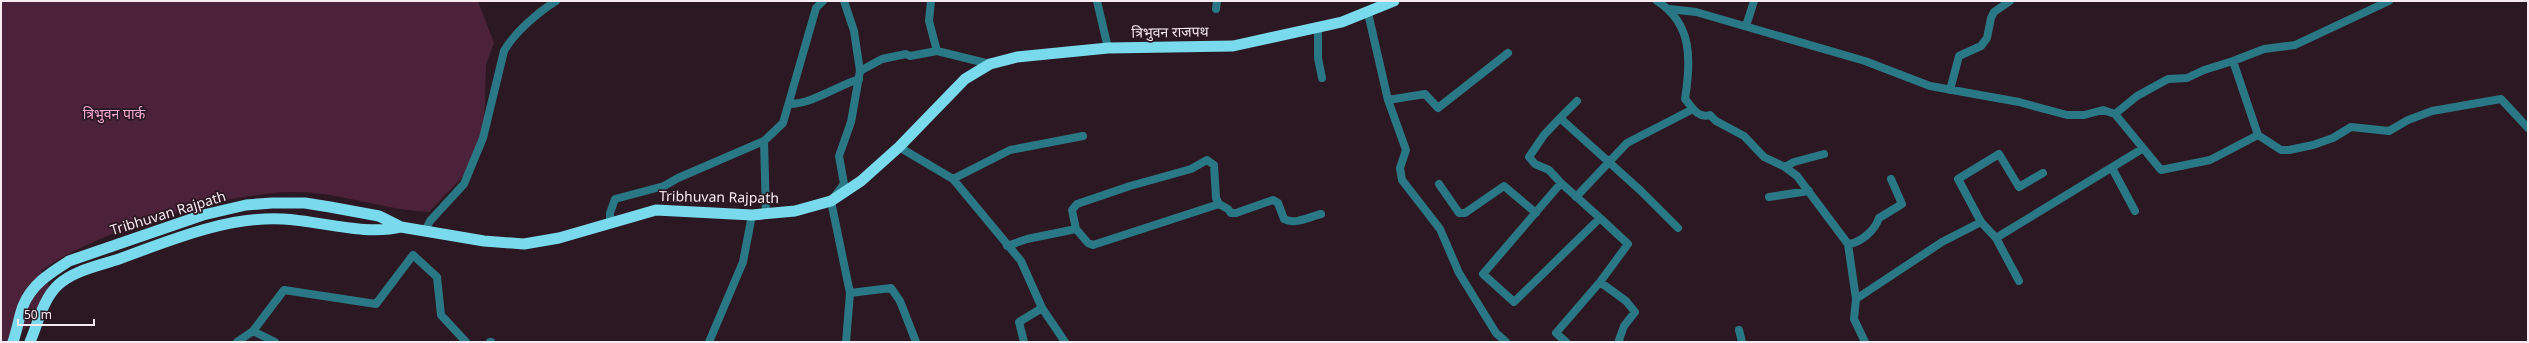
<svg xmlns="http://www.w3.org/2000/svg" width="2529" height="343" font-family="'Noto Sans','Noto Sans Devanagari',sans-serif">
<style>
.green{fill:#4c223a}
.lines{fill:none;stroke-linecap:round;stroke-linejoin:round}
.minor{stroke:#2a7885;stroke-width:8}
.tertiary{stroke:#2a7885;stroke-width:8}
.trunk{stroke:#78daec;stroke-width:11}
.labels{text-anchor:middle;stroke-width:3.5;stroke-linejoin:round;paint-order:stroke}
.street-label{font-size:14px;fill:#f8eaf1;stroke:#2b1822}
.park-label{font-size:14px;fill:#fca8d4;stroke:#2b1822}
</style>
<rect width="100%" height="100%" fill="#2b1822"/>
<path class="green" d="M1,1H478L494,43L486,64L484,137L470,169L429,212C383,210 336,191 291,192C224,193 95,231 41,271L52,292L15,342H1Z"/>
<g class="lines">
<path class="minor" d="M931,1L929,21L937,51
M1097,1L1108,48
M1657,1C1693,24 1691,61 1685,99C1692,107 1698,119 1710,115L1716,121L1744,136L1764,157L1785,167L1797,176L1848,244L1856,299L1854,319L1865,342
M1216,9L1217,1
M1669,9L1696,12L1865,61L1930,86L2019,102L2067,115H2084L2103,110L2115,114L2161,170L2210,160L2258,135L2281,150H2289L2313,145L2333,138L2351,127L2389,131L2408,120L2432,111L2501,99L2528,128
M1368,13L1388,100L1406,150L1400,168L1402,180L1440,229L1459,273L1496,333L1506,342
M1746,26L1754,1
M1318,28V58L1322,78
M860,71L882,59L906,54L910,56L937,51L990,64
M1950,90L1959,56L1981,46L1987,38L1991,18L1994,12L2010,1
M1388,100L1425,94L1438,108L1508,53
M789,104C812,104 837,86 859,79
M2115,114L2137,96L2168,79L2187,78L2204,70L2233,61
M1560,118L1577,101
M2258,135L2233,61L2264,49L2295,45L2389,1
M764,141L766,214
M899,147L953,179L1021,261L1042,308L1065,342
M1785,167L1794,162L1824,154
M2112,168L2135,211
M953,179L1010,150L1083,136
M1561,183L1600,218L1514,302L1483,274Z
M1561,183L1549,170L1535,164L1529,157L1544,135L1560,118L1641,191L1678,228
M1439,184L1459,213H1465L1504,186L1536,213
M1576,197L1627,143L1693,109
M1769,197L1809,191
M831,201L850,293L846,342
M1981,222L1958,179L1999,154L2019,187L2043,173
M610,224V213L615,199L664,186L678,178L764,141L783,123L816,8L823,1
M1076,229L1072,210L1077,204L1130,186L1191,169L1207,160L1214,165L1216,198L1219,204
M425,231L430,221L464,184L483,138L504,51C514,33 538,12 556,1
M1996,238L2019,281
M1848,244C1861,243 1875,230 1879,218L1902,204L1891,179
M1007,246L1027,239L1076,229L1088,243L1093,245L1219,204L1228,209L1231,213H1236L1273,200L1278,203L1284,219C1295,225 1309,217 1321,214
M1600,282L1626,301L1635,312L1624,326L1619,340L1620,342
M850,293L891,288L900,301L916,342
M1856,299L1942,242L1981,222L1996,238L2142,149
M1739,330L1742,342
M253,331L275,342
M237,342L253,331L284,290L376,304L413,255L437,277L441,315L466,342
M490,342H491
M709,342L743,262L752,215
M1024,342L1019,322L1042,308
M1566,342L1556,333L1600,282L1628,244L1600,218"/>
<path class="tertiary" d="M835,196L844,184L839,156L851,122L860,71L854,31L844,1"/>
<path class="trunk" d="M13,342C17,330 19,317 23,306C32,284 50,273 69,261L203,215L246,205L272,203H305L330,207L379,216L401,227L484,241L524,244L559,238L656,210L752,215L795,211L831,201L861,181L899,147L965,79L990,64L1017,57L1108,48L1233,46L1342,22L1394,1
M30,342C38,323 43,299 58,285C73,271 97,266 116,260C169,241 226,216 283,219C320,221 367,236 401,227"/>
</g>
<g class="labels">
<g class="street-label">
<text transform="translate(1170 32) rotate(-1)" y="5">त्रिभुवन राजपथ</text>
<text transform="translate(719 197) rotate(1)" y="5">Tribhuvan Rajpath</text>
<text transform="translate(168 213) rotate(-17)" y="5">Tribhuvan Rajpath</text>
</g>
<g class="park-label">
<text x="114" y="119">त्रिभुवन पार्क</text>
</g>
</g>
<rect width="2529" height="343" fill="none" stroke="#f8eaf1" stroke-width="4"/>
<path d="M18 319v6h76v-6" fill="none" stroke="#f8eaf1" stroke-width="2"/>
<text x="24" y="319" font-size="12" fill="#f8eaf1" stroke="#2b1822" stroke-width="3" paint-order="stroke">50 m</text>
</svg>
